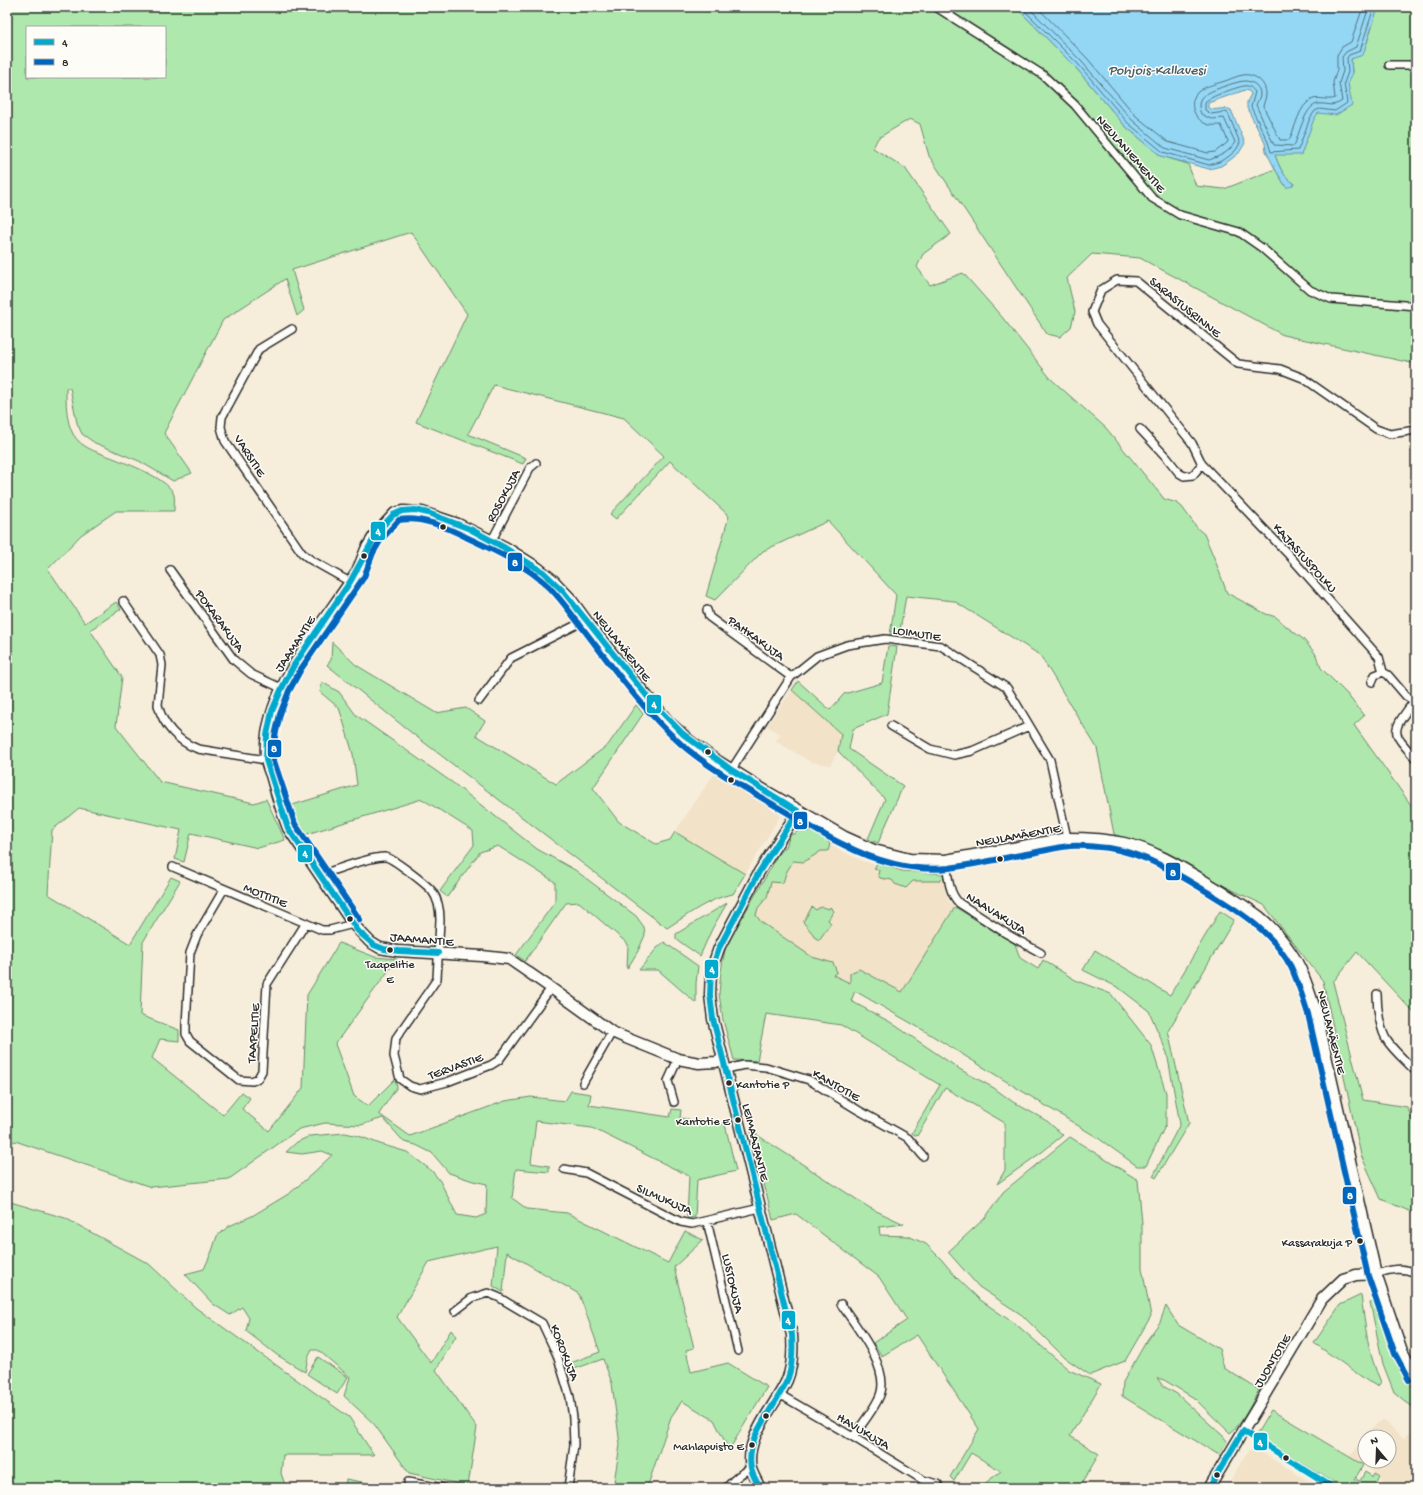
<svg xmlns="http://www.w3.org/2000/svg" width="1423" height="1495" font-family="'Gochi Hand',sans-serif">
<style>
.built{fill:#f1e2c8;fill-rule:evenodd}
.green{fill:#aee8ac;stroke:#6c8a6c;fill-rule:evenodd}
.water{fill:#93d7f5;stroke:#6992a4}
.lines{fill:none;stroke-linecap:round;stroke-linejoin:round}
.shore{stroke:#55707c;stroke-width:1}
.street-casing{stroke:#2b2b2b;stroke-width:10}
.secondary-casing{stroke:#2b2b2b;stroke-width:13}
.street{stroke:#fdfcf7;stroke-width:7}
.secondary{stroke:#fdfcf7;stroke-width:10}
.bus-1-casing{stroke:#fdfcf7;stroke-width:9}
.bus-2-casing{stroke:#fdfcf7;stroke-width:9}
.bus-1{stroke:#00a9ce;stroke-width:6}
.bus-2{stroke:#0065bd;stroke-width:6}
.bus-dot{fill:#2b2b2b;stroke:#fdfcf7;stroke-width:1.5}
.labels{text-anchor:middle;stroke-width:3;stroke-linejoin:round;paint-order:stroke}
.bus-label{font-size:12px;fill:#2b2b2b;stroke:#fdfcf7;text-anchor:end}
.street-label{font-size:13px;fill:#2b2b2b;stroke:#fdfcf7}
.water-label{font-size:14px;font-style:italic;fill:#4a5f68;stroke:#fdfcf7}
.line-badge{stroke:#fdfcf7;stroke-width:1.5}
.badge-label{font-size:11px;text-anchor:middle;font-weight:bold;fill:#fff}
</style>
<rect width="100%" height="100%" fill="#f6eddb"/>
<filter id="ink" filterUnits="userSpaceOnUse"><feTurbulence type="fractalNoise" baseFrequency=".025" numOctaves="2"/><feDisplacementMap in="SourceGraphic" scale="8" xChannelSelector="R" yChannelSelector="G"/><feConvolveMatrix kernelMatrix="1 2 1 2 8 2 1 2 1" color-interpolation-filters="sRGB"/></filter>
<g filter="url(#ink)">
<path class="built" d="M792,690L841,734L838,751L830,765L811,762L776,741L781,734L767,726Z
M714,774L781,814L745,874L675,832Z
M825,843L862,861L902,872L922,874L942,873L948,901L955,907L902,992L859,969L850,973L851,984L832,974L743,916L781,853Z
M1383,1419L1403,1439L1414,1430L1416,1431V1488H1393L1382,1481L1381,1476L1351,1459L1350,1455L1355,1451L1368,1431ZM1365,1437H1389V1461H1365Z
M1256,1449L1319,1488H1226L1248,1451Z"/>
<path class="green" d="M7,7H1016L1076,68L1125,126L1161,156L1188,164L1196,186L1224,189L1275,169L1286,187L1293,183C1283,176 1279,166 1275,155L1352,73L1351,59L1367,43L1378,7H1416V364L1283,335L1140,258L1092,254L1067,278L1075,312L1071,327L1060,337L1047,334L929,156L920,124L910,119L878,138L873,148L905,168L951,234L923,254L917,267L930,285L963,273L1002,317L1051,379L1106,428L1161,495L1164,499L1177,503L1182,507L1198,529L1204,534L1215,560L1227,593L1266,614L1276,617L1287,627L1303,639L1315,653L1321,668L1347,694L1364,716L1354,725L1416,812V1015L1357,952L1333,982L1363,1100L1407,1107L1416,1128V1214L1381,1199L1361,1155L1323,981L1264,905L1114,834L1097,748L1040,655L954,601L906,596L899,636L890,635L896,595L828,521L763,551L715,600L706,596L729,516L670,461L616,519L610,514L664,456L624,418L494,385L468,434L526,458L523,464L416,422L467,314L411,232L292,270L304,310L297,316L285,279L223,320L164,433L192,473L173,481L139,461L95,443L82,434L77,423L70,388H66C66,403 66,421 73,434C82,450 102,453 118,460C131,465 170,480 174,495C175,500 174,506 174,511H116L81,535L48,569L85,623L116,602L121,609L90,630L122,677L116,726L160,782L254,803L266,799L285,840L258,848L191,833L184,862L175,859L181,830L79,808L52,830L48,894L130,944L171,877L180,881L143,942L140,1015L179,1030V1041L160,1039L152,1058L223,1115L242,1092L250,1098L242,1109L269,1131L303,1088L307,995L339,943L375,957L397,959L335,1044L354,1096L368,1106L395,1079L397,1087L379,1114L410,1136L505,1101L531,1097L565,1101L571,1091L591,1094L589,1105L670,1117L672,1109L681,1110L680,1118L725,1124L736,1171L697,1180L695,1217L691,1218L687,1217L689,1176L592,1128L536,1121L531,1163L549,1166V1172L516,1169L512,1198L527,1209L567,1213L668,1263L685,1231L703,1240L674,1267L694,1348L686,1350L691,1372L728,1363L767,1387L729,1450L714,1420L682,1401L671,1417L647,1488H613L620,1445L612,1383L603,1359L568,1371L565,1365L600,1352L579,1294L507,1252L503,1292L493,1286L497,1246L429,1262L397,1317L431,1363L451,1330L456,1336L436,1370L477,1427L468,1486L409,1473L374,1424L344,1396L350,1377L318,1350H312L308,1358L305,1372L277,1355L246,1331L249,1318L242,1307L230,1315L213,1304L185,1274L204,1269L212,1251L217,1236L229,1226L252,1216L290,1193L312,1174L332,1155L322,1151L302,1154L286,1152L297,1142L310,1136L345,1133L359,1136L380,1144L407,1152L432,1171L440,1181L457,1215L476,1218L486,1214L487,1184L473,1181L449,1173L432,1153L416,1145L404,1142L383,1118L361,1125L325,1123L299,1129L229,1179L151,1187L15,1141L7,1145ZM27,27H165V77H27Z
M332,642L356,665L436,713L466,708L485,721L476,735L556,784L608,745L636,705L643,714L593,788L619,822L656,844L670,840L675,832L745,874L733,894C709,898 688,915 667,928L413,734L327,665L331,660Z
M888,646L897,647L887,714L853,729L849,749L903,786L878,843L868,839L885,799L838,751L841,734L792,690L798,681L830,710L844,694L882,683Z
M322,682L339,692L356,715L453,783L537,849L575,870L636,916L644,927L645,935L638,951L627,969L628,944L579,902L566,903L525,961L516,955L555,902V882L498,846L480,852L447,897L440,891L474,845L473,831L422,799L300,836L286,807L357,785L353,754L342,717L339,708L320,692Z
M800,829L820,834L830,844L828,851H821L804,862L793,861L786,873L783,883L771,882L767,897L758,908L756,915L761,922L812,957L833,963L837,972L833,975L850,983V973L859,969L902,992L955,907L1015,944L1020,958L1038,969L1043,960L1077,981L1111,994L1151,1045L1166,1093V1124L1146,1166H1137L1098,1138L923,1030L855,991L851,1001L890,1022L961,1070L994,1088L1013,1102L1047,1121L1063,1135L1042,1152L997,1184L1005,1170V1123L945,1088L917,1136L912,1133L940,1085L841,1025L766,1014L757,1061L734,1060L723,1020L719,994L721,971L726,945L772,866C775,859 779,850 786,847L790,835L796,833Z
M877,863L902,871L943,874L944,877L940,881H913L906,888L895,884L892,880L880,878L878,875L879,870L874,869Z
M727,903L712,929L700,956L676,939V934Z
M812,907L816,910C820,906 824,907 829,909L830,907L834,911L828,920L831,923L819,940L814,937L813,934L803,922Z
M1220,911L1234,920L1168,1031L1189,1123L1156,1178L1153,1176L1180,1124L1167,1053L1149,1011L1119,988L1083,970L1095,950L1170,995Z
M664,942L698,966L696,983V1003L658,970H639L657,948Z
M751,1131L870,1208L904,1224L879,1227L880,1235L908,1236L926,1244L941,1259L956,1277L979,1299L1018,1326L1069,1370L1101,1384L1070,1436L1099,1454L1079,1488H979L1001,1471L971,1453L954,1481L950,1477L979,1429L917,1335L882,1356L873,1343L907,1320L879,1277L796,1214L773,1220Z
M1070,1137L1138,1180L1142,1223V1268L1151,1316L1125,1361L1090,1375L1065,1358L1022,1315L979,1287L948,1252L986,1217L1003,1192Z
M7,1201L65,1218L149,1264L196,1308L349,1417L374,1455H283L281,1473L286,1488H7Z
M1361,1295C1365,1325 1368,1355 1381,1382L1378,1386L1369,1382L1314,1343L1340,1305Z
M1376,1301L1385,1332L1399,1367L1416,1392V1409L1406,1402L1394,1392L1383,1364L1370,1302Z
M1166,1306L1178,1325L1219,1349L1224,1368L1259,1390C1252,1402 1242,1425 1230,1433L1194,1398L1164,1380L1157,1378L1163,1386L1177,1394L1223,1436L1227,1441L1219,1455L1122,1396L1123,1382L1147,1340L1160,1322Z
M318,1357L348,1377L337,1394L307,1374Z
M1271,1410L1363,1465L1355,1479L1360,1481L1365,1472L1373,1477L1375,1473L1380,1476L1374,1488H1343L1256,1435Z
M346,1479L393,1488H345Z"/>
<path class="water" d="M1016,7H1378L1363,55L1351,59L1352,73L1348,83L1352,105L1336,115L1318,113L1314,119L1301,155H1275C1279,166 1283,177 1294,183L1293,185L1290,187H1286L1275,169L1266,151L1265,143L1247,108V102L1251,94L1249,91L1245,90L1208,103V108C1216,112 1223,106 1231,110L1245,143L1239,153L1230,160L1221,166L1209,169L1161,156L1125,126L1076,68Z"/>
<g class="lines">
<path class="shore" d="M1021,7L1079,65L1128,123L1163,152L1209,165L1219,162L1228,157L1236,150L1240,143L1228,113L1225,112L1211,114L1205,110V102C1209,97 1237,87 1244,86C1249,85 1252,88 1255,92L1251,107L1268,142L1271,152L1298,150L1310,118L1315,111L1319,109L1335,111L1347,103L1344,83L1348,72L1347,58L1349,55L1360,51L1374,7
M1028,7L1082,62L1132,120L1165,148L1209,160L1217,157L1225,153L1232,147L1235,142L1224,118L1211,119L1201,114C1199,109 1198,103 1201,98C1205,92 1237,81 1245,81C1252,81 1260,86 1260,94C1260,98 1257,102 1256,105L1274,145L1294,146C1299,135 1305,105 1318,104C1330,103 1331,108 1342,101L1339,83L1343,71L1342,57L1346,52L1356,47L1369,7
M1037,7L1087,58L1136,116L1168,142L1208,153L1215,152L1227,143L1228,141L1221,125C1216,125 1211,126 1206,124C1193,118 1187,101 1199,91C1206,86 1215,84 1222,82C1229,80 1236,76 1243,75C1254,73 1266,82 1266,94C1266,98 1264,102 1263,106L1280,140H1289C1296,128 1298,105 1313,99C1320,97 1329,101 1335,98L1333,82L1337,70V55L1342,47L1351,42L1363,7"/>
<g class="street-casing">
<path id="street" d="M936,7L1043,75L1075,105L1152,198L1180,215L1239,232L1262,248L1310,290L1331,299L1416,306
M1389,65H1416
M292,329L259,349L222,417L221,427L225,441L302,553L311,560L350,582
M1140,429L1168,459L1179,473L1184,476L1193,475L1202,464L1192,443L1097,324L1092,312L1101,290L1117,280L1136,281L1238,364L1280,369L1303,378L1376,429L1390,434L1416,430
M1202,464L1287,553L1379,657L1383,672
M492,540L530,468L536,463
M170,570L234,660L251,674L281,688
M123,601L160,655L162,665L158,705C163,726 179,742 198,749L266,760
M707,610L709,617L791,677
M1372,682L1375,675L1383,672L1388,675L1406,696L1416,702
M479,701L511,658L586,620
M1414,701C1391,733 1390,730 1416,759
M891,726L930,749L954,755L972,751L1029,726
M732,769L791,677L817,656L847,645L885,639L941,646L1007,688L1050,760L1067,838
M946,860C948,875 948,892 959,903L1007,934L1041,953
M173,867L322,930H330L353,924
M320,875C335,870 371,856 385,857C392,857 427,885 432,891C438,899 440,911 440,920L437,979L396,1038L394,1056L400,1079L410,1086L420,1089L447,1082L491,1065L499,1060L551,988
M224,889L197,935L190,953L186,1025V1034L190,1041L239,1080L252,1081L258,1078L262,1071L267,984L306,923
M1377,994C1377,1008 1380,1031 1388,1042C1396,1053 1407,1062 1416,1072
M726,1069L744,1065L766,1067L809,1080L858,1110L908,1138L923,1156
M583,1083L612,1032
M674,1102L668,1081L678,1059
M564,1169L586,1173L681,1222L692,1224L760,1208
M707,1221L738,1351
M1376,1274C1391,1269 1401,1267 1416,1273
M841,1304C855,1325 888,1365 881,1392C878,1405 861,1425 853,1437
M455,1311L472,1298L488,1293L498,1297L542,1323L557,1355L570,1397L573,1418L574,1445L568,1488
M779,1394L853,1437L923,1480L938,1484
M408,1482L443,1488
M726,1488C733,1480 741,1472 751,1469"/>
</g>
<g class="secondary-casing">
<path id="secondary" d="M723,1059L716,1062L699,1063L678,1059L626,1038L612,1032L551,988L509,959L482,956L397,951L380,948L370,942L353,924L288,828C281,811 276,793 271,775C269,770 266,764 266,758C261,696 317,631 350,582L357,572L366,549L374,536L395,513L403,511L422,512L458,524L505,547L538,568L553,580L570,598L589,624L636,683L668,721L690,741L710,756L761,788L845,837L874,850L910,859L946,860L1067,838C1086,838 1106,839 1124,843C1154,850 1181,867 1206,882C1224,893 1243,904 1260,917C1271,926 1282,939 1290,951C1303,969 1309,991 1316,1012L1376,1274L1402,1351L1416,1376
M760,1488C757,1482 753,1475 751,1469C744,1437 775,1407 787,1380C793,1366 793,1350 792,1335L713,1019L710,995L711,971L719,948L759,872L798,811
M1209,1488L1322,1299L1343,1279L1356,1275L1376,1274"/>
</g>
<use href="#street" class="street"/>
<use href="#secondary" class="secondary"/>
<g class="bus-1-casing">
<path id="bus-1" d="M438,953L399,951L384,949L374,945L358,931L288,828L266,760L267,735L272,711L282,688L294,665L350,582L378,531L393,515L402,511L415,510L428,513L470,529L505,548L543,572L563,591L650,700L683,734L730,769L798,811L759,872L719,948L711,971L710,995L713,1019L792,1335C793,1349 793,1364 788,1378C776,1408 745,1434 751,1468C752,1475 757,1482 760,1488
M1209,1488L1243,1431L1334,1488"/>
</g>
<g class="bus-2-casing">
<path id="bus-2" d="M360,920L295,824L274,761L275,736L280,714L289,691L301,669L364,577L373,553L380,541L399,520C422,516 448,528 468,538C496,551 526,565 549,587C562,600 572,615 584,630C614,669 644,711 681,744C709,768 743,787 774,805C797,818 819,833 842,844C874,861 913,872 949,868C978,864 1008,857 1037,852C1048,850 1059,847 1070,846C1083,845 1096,847 1109,848C1146,854 1178,874 1209,893C1242,913 1273,933 1291,967C1298,982 1303,998 1308,1014L1368,1276L1395,1354L1409,1380"/>
</g>
<use href="#bus-1" class="bus-1"/>
<use href="#bus-2" class="bus-2"/>
</g>
</g>
<g class="bus-dot">
<circle cx="443" cy="527" r="3.5"/>
<circle cx="364" cy="556" r="3.5"/>
<circle cx="708" cy="752" r="3.5"/>
<circle cx="731" cy="780" r="3.5"/>
<circle cx="1000" cy="859" r="3.5"/>
<circle cx="350" cy="919" r="3.5"/>
<circle cx="390" cy="950" r="3.5"/>
<circle cx="729" cy="1083" r="3.5"/>
<circle cx="738" cy="1120" r="3.5"/>
<circle cx="1360" cy="1241" r="3.5"/>
<circle cx="766" cy="1416" r="3.5"/>
<circle cx="752" cy="1445" r="3.5"/>
<circle cx="1286" cy="1458" r="3.5"/>
<circle cx="1217" cy="1475" r="3.5"/>
</g>
<g class="labels">
<g class="bus-label">
<text x="390" y="968" text-anchor="middle">Taapelitie<tspan x="390" dy="15">E</tspan></text>
<text x="736" y="1088" text-anchor="start">Kantotie P</text>
<text x="730" y="1125">Kantotie E</text>
<text x="1352" y="1246">Kassarakuja P</text>
<text x="744" y="1450">Mahlapuisto E</text>
</g>
<g class="street-label">
<text transform="translate(1132 153) rotate(49)" y="5">NEULANIEMENTIE</text>
<text transform="translate(1186 306) rotate(39)" y="5">SARASTUSRINNE</text>
<text transform="translate(251 455) rotate(57)" y="5">VARSITIE</text>
<text transform="translate(502 495) rotate(-62)" y="5">ROSOKUJA</text>
<text transform="translate(1306 557) rotate(48)" y="5">KAJASTUSPOLKU</text>
<text transform="translate(221 620) rotate(54)" y="5">POKARAKUJA</text>
<text transform="translate(917 632) rotate(9)" y="5">LOIMUTIE</text>
<text transform="translate(757 637) rotate(36)" y="5">PAHKAKUJA</text>
<text transform="translate(294 643) rotate(-57)" y="5">JAAMANTIE</text>
<text transform="translate(623 645) rotate(52)" y="5">NEULAMÄENTIE</text>
<text transform="translate(1018 834) rotate(-10)" y="5">NEULAMÄENTIE</text>
<text transform="translate(266 894) rotate(22)" y="5">MOTTITIE</text>
<text transform="translate(997 912) rotate(32)" y="5">NAAVAKUJA</text>
<text transform="translate(422 938) rotate(5)" y="5">JAAMANTIE</text>
<text transform="translate(1333 1032) rotate(76)" y="5">NEULAMÄENTIE</text>
<text transform="translate(252 1033) rotate(-86)" y="5">TAAPELITIE</text>
<text transform="translate(455 1065) rotate(-20)" y="5">TERVASTIE</text>
<text transform="translate(837 1084) rotate(30)" y="5">KANTOTIE</text>
<text transform="translate(757 1142) rotate(76)" y="5">LEIMAAJANTIE</text>
<text transform="translate(665 1198) rotate(24)" y="5">SILMUKUJA</text>
<text transform="translate(734 1283) rotate(77)" y="5">LUSTOKUJA</text>
<text transform="translate(566 1352) rotate(69)" y="5">KOROKUJA</text>
<text transform="translate(1271 1360) rotate(-59)" y="5">JUONTOTIE</text>
<text transform="translate(864 1430) rotate(31)" y="5">HAVUKUJA</text>
</g>
<g class="water-label">
<text x="1157" y="74">Pohjois-Kallavesi</text>
</g>
</g>
<g class="line-badge">
<rect x="370" y="521" width="16" height="20" rx="4" fill="#00a9ce"/>
<rect x="507" y="552" width="16" height="20" rx="4" fill="#0065bd"/>
<rect x="646" y="694" width="16" height="20" rx="4" fill="#00a9ce"/>
<rect x="267" y="739" width="15" height="19" rx="4" fill="#0065bd"/>
<rect x="793" y="811" width="15" height="19" rx="4" fill="#0065bd"/>
<rect x="297" y="844" width="16" height="19" rx="4" fill="#00a9ce"/>
<rect x="1165" y="862" width="16" height="19" rx="4" fill="#0065bd"/>
<rect x="704" y="959" width="15" height="20" rx="4" fill="#00a9ce"/>
<rect x="1342" y="1186" width="15" height="19" rx="4" fill="#0065bd"/>
<rect x="781" y="1310" width="15" height="20" rx="4" fill="#00a9ce"/>
<rect x="1253" y="1432" width="15" height="19" rx="4" fill="#00a9ce"/>
</g>
<g class="badge-label">
<text x="378" y="535">4</text>
<text x="515" y="566">8</text>
<text x="654" y="708">4</text>
<text x="274" y="752">8</text>
<text x="800" y="825">8</text>
<text x="305" y="857">4</text>
<text x="1173" y="876">8</text>
<text x="712" y="973">4</text>
<text x="1350" y="1199">8</text>
<text x="788" y="1324">4</text>
<text x="1260" y="1446">4</text>
</g>
<rect width="1423" height="1495" fill="none" stroke="#fdfcf7" stroke-width="24"/>
<rect x="12" y="12" width="1399" height="1471" fill="none" stroke="#2b2b2b" stroke-width="1.5" filter="url(#ink)"/>
<rect x="26" y="26" width="140" height="52" fill="#fdfcf7" stroke="#a9a8a5"/>
<rect x="34" y="39" width="20" height="6" fill="#00a9ce" stroke="#a9a8a5"/>
<text x="62" y="46" font-size="12" fill="#2b2b2b">4</text>
<rect x="34" y="59" width="20" height="6" fill="#0065bd" stroke="#a9a8a5"/>
<text x="62" y="66" font-size="12" fill="#2b2b2b">8</text>
<g transform="translate(1377 1449) rotate(341)"><circle r="19" fill="#fdfcf7" stroke="#a9a8a5"/>
<path d="M0-3L7 15L0 10L-7 15Z" fill="#2b2b2b"/>
<text y="-6" font-size="11" font-weight="bold" text-anchor="middle" fill="#2b2b2b">N</text>
</g>
</svg>
